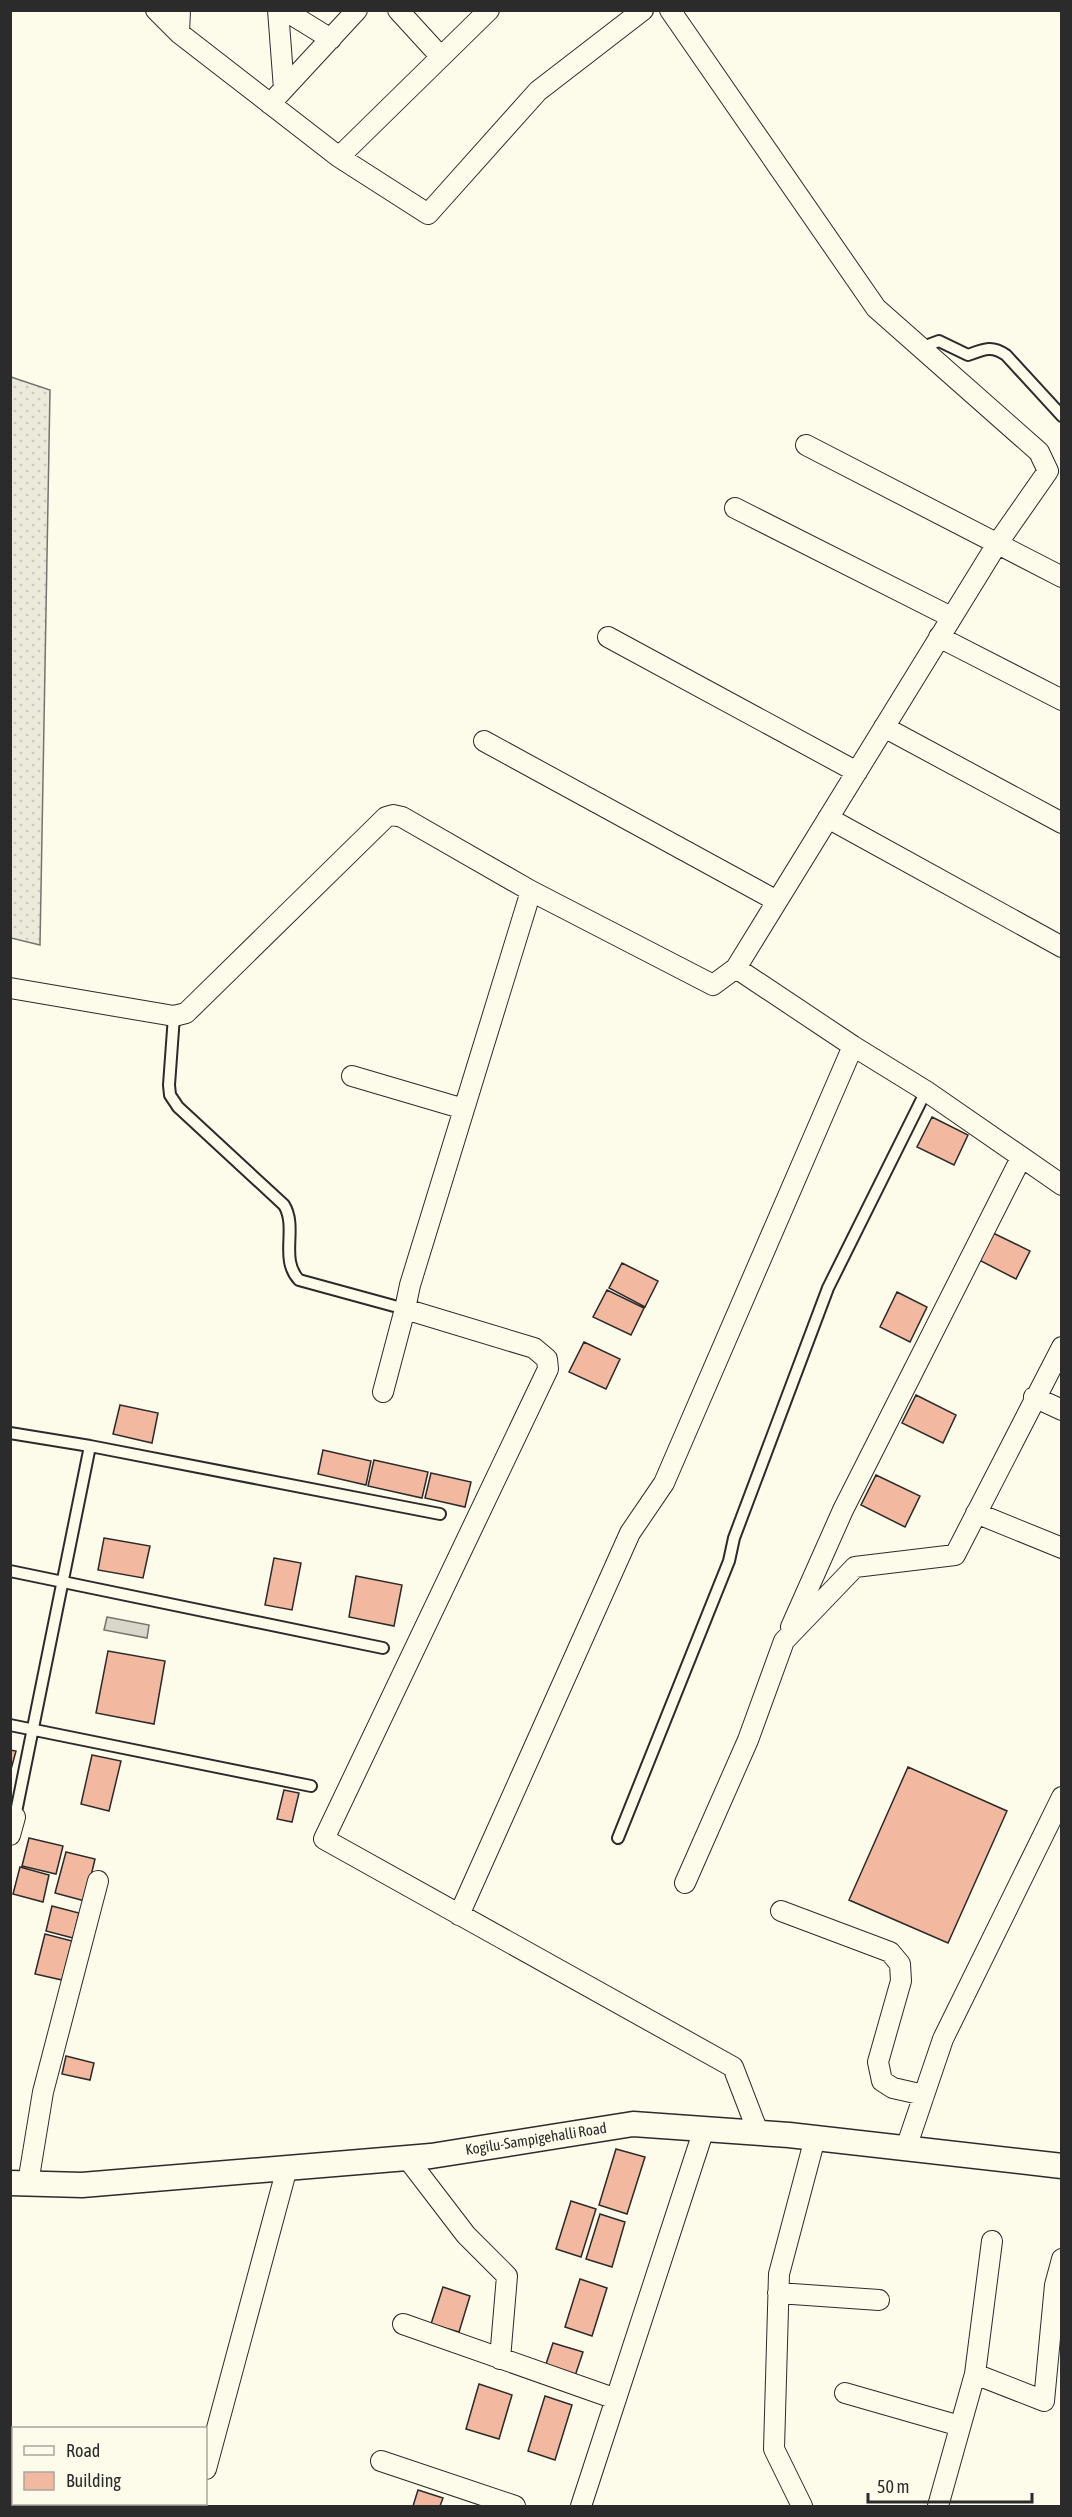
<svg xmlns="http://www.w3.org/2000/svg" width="1072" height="2517" font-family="'Asap Condensed',sans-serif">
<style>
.grass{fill:url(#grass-dots);stroke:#74746e;stroke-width:1.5}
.water{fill:#d8d7c9;stroke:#74746e;stroke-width:1.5}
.building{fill:#f2b8a0;stroke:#2b2b2b;stroke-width:1.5}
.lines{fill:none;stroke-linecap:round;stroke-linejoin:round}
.service-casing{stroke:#2b2b2b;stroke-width:14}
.minor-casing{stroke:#2b2b2b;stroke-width:22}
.tertiary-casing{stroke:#2b2b2b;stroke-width:27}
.service{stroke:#fdfbea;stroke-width:10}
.minor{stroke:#fdfbea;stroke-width:20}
.tertiary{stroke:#fdfbea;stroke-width:24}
.labels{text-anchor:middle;stroke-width:4.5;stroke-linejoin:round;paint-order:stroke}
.street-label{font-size:15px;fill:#2b2b2b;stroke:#fdfbea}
</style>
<defs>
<pattern id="grass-dots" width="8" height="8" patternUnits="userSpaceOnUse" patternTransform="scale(1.5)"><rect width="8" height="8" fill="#ecebdb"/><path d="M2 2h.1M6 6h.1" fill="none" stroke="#cbcabc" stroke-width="1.8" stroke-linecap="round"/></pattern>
</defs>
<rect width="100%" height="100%" fill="#fdfbea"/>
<path class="grass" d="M11,377L50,390L40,945L11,938Z"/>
<path class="water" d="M107,1617L149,1625L147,1638L104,1630Z"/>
<path class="building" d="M932,1117L968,1135L954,1165L917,1147Z
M993,1233L1030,1251L1016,1279L979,1260Z
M622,1263L658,1281L645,1307L609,1288Z
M607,1290L644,1308L631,1335L593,1317Z
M897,1292L927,1307L910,1342L880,1327Z
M584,1342L620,1359L606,1389L569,1372Z
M916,1395L956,1415L943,1443L902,1423Z
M120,1405L158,1413L152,1443L113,1434Z
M323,1450L371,1461L366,1485L318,1474Z
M374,1460L428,1472L422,1498L368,1486Z
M431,1473L471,1482L465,1507L425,1498Z
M876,1475L920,1496L905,1527L861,1505Z
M104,1538L150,1546L143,1578L98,1570Z
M274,1558L301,1563L292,1610L265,1605Z
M356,1576L402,1585L394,1626L349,1617Z
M108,1651L165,1661L154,1724L96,1713Z
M10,1750L16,1751L10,1773Z
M92,1755L121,1761L109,1811L81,1804Z
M908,1767L1007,1811L948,1943L849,1900Z
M284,1790L299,1793L292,1822L277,1819Z
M29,1838L63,1846L56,1874L22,1866Z
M66,1852L95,1859L85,1901L55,1893Z
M20,1867L49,1875L43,1902L13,1894Z
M52,1906L79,1913L73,1938L46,1931Z
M45,1934L72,1941L62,1980L35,1974Z
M66,2056L94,2063L90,2080L62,2074Z
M616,2149L645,2157L627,2214L599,2205Z
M571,2201L596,2209L581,2257L556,2249Z
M600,2214L625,2222L612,2267L586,2259Z
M580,2279L607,2288L592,2336L565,2327Z
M443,2287L470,2296L459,2332L431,2324Z
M553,2343L583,2352L575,2376L545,2367Z
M479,2384L512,2395L499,2439L466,2429Z
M545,2396L572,2405L555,2460L528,2451Z
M418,2490L443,2498L440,2506H413Z"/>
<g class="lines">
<g class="service-casing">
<path id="service" d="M920,348L939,341L968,355C984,349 992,345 1006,355L1062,416
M174,1016L169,1085L170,1095L178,1107L284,1205C298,1228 279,1259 299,1280L405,1309
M10,1433L90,1446L440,1514
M10,1571L383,1648
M10,1725L311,1786
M15,1817L90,1446
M618,1838L729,1561L734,1538L828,1288L926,1091"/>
</g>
<g class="minor-casing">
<path id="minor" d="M156,10L179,33L180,10
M278,10L284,89
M284,10L331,39
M398,10L441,57
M179,33L339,157L489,10
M270,104L357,10
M339,157L428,214L538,91L643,10
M806,445L1062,577
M735,508L951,617
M608,637L857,772
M939,637L1062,700
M884,727L1062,823
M484,741L777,901
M828,818L1062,947
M531,891L410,1285L405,1309L534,1348L547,1359L548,1369L324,1839L733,2067L758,2132
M736,968L853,1046L926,1091L1062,1185
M10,988L174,1016L186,1013L386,817L393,815L402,817L531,891L713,985L736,968L997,544L1048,471L1039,452L876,308L670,10
M352,1076L464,1109
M383,1392L405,1309
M1034,1397L1062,1410
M976,1513L1062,1548
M791,1627L843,1510L1021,1158
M10,1835L15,1817
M685,1883L748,1740L784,1641L855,1567L955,1555L1062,1347
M781,1911L890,1952L900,1964L901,1981L878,2062L882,2081L893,2088L924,2095
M459,1915L630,1533L664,1483L853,1046
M906,2148L943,2039L1062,1797
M407,2158L466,2235L507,2276L500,2359
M28,2183L43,2092L98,1881
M778,2293L879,2300
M403,2324L616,2399
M975,2374L992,2241
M845,2393L960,2426
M381,2461L515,2506
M206,2469L287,2168
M195,2506L196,2504
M581,2506L704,2129
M802,2506L774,2449L779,2274L815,2138
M938,2506L975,2374L1044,2401L1055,2285L1062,2259"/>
</g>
<g class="tertiary-casing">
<path id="tertiary" d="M10,2183L82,2185L431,2156L633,2124L789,2135L1062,2166"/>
</g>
<use href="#service" class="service"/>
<use href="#minor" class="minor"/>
<use href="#tertiary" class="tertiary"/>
</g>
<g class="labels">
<g class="street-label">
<text transform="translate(536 2139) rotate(-9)" y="5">Kogilu-Sampigehalli Road</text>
</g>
</g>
<rect width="1072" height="2517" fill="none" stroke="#2b2b2b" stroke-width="24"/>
<rect x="12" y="2427" width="195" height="78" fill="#fdfbea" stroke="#a9a89e" stroke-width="1.5"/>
<rect x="24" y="2446" width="30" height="9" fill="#fdfbea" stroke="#a9a89e" stroke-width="1.5"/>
<text x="66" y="2457" font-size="18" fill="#2b2b2b">Road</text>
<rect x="24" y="2472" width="30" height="18" fill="#f2b8a0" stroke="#a9a89e" stroke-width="1.5"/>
<text x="66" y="2487" font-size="18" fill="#2b2b2b">Building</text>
<path d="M868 2493v9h164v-9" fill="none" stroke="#2b2b2b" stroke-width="3"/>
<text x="877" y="2493" font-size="18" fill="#2b2b2b" stroke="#fdfbea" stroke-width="4.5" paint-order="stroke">50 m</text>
</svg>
